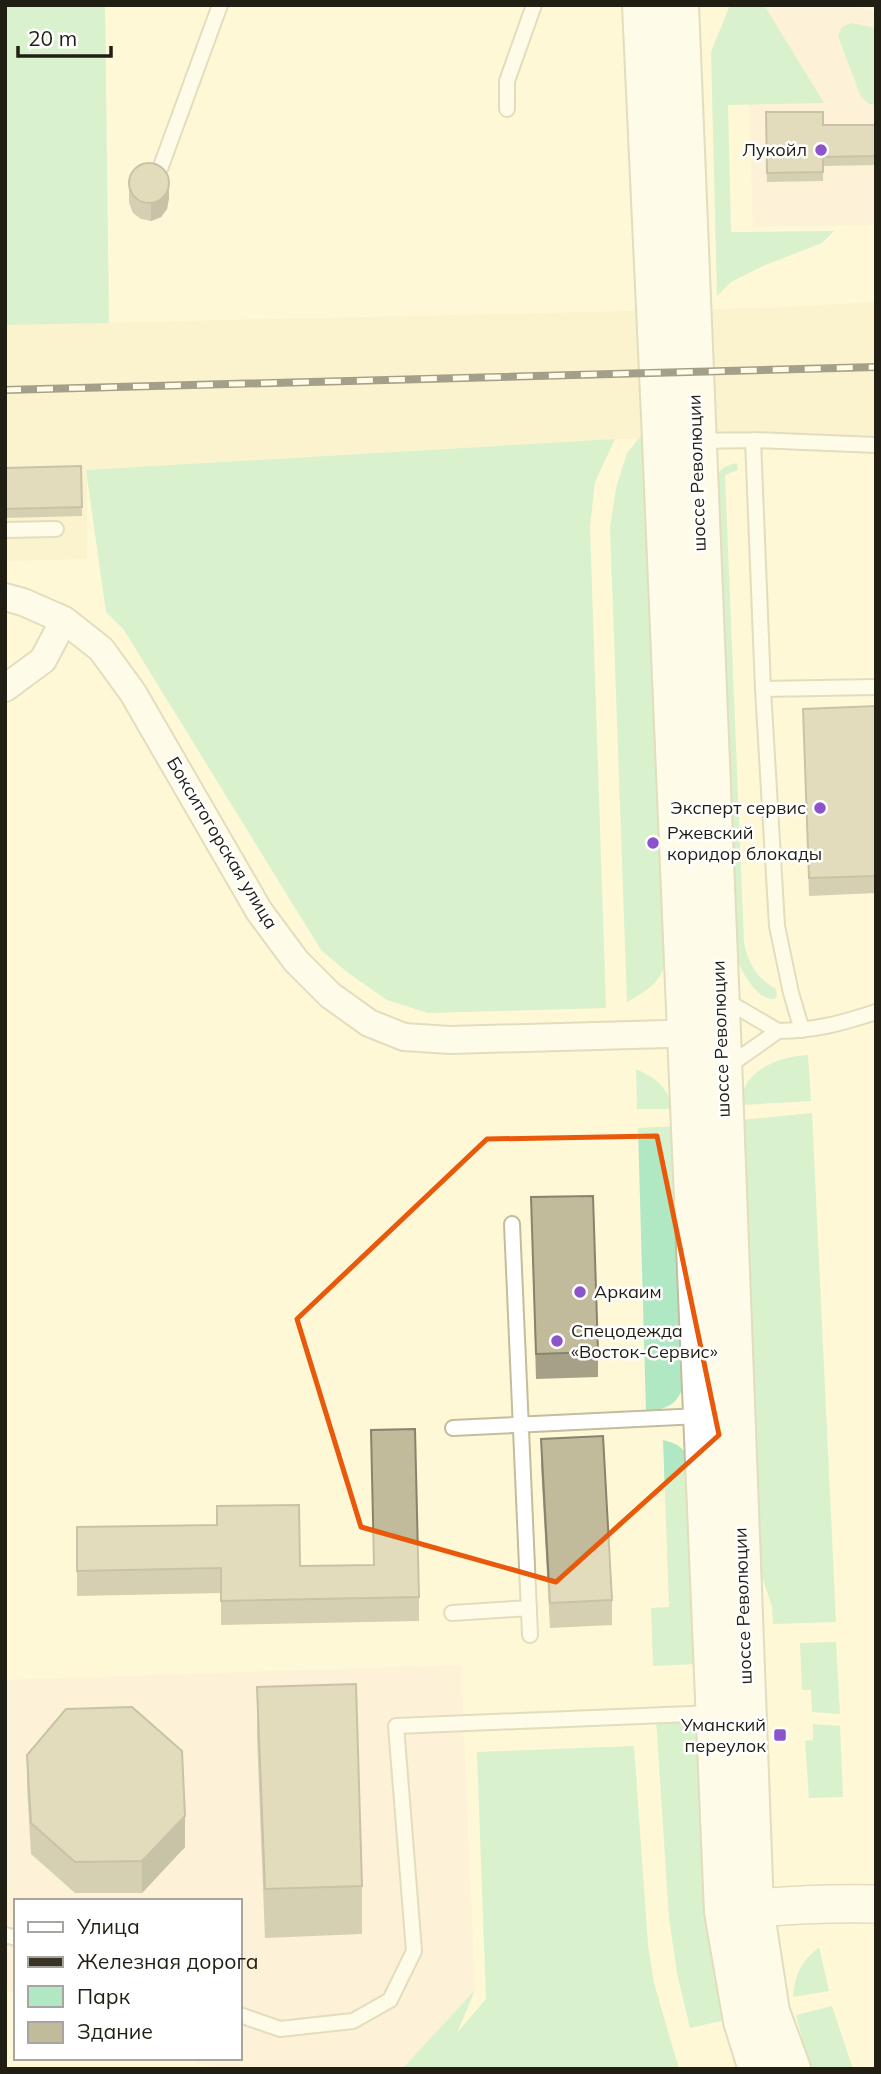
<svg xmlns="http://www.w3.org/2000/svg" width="881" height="2074" font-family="Mulish,sans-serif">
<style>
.commercial{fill:#fce9d9}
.built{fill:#f5edc4}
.green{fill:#b0e8c4}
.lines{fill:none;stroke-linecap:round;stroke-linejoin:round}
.lane-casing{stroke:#c3bd9d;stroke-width:18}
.street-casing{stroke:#c3bd9d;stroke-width:30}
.secondary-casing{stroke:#c3bd9d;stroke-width:40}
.primary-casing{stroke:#c3bd9d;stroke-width:42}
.lane{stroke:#fff;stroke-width:14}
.street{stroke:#fff;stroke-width:26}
.secondary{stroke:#fff;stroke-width:37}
.primary{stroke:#fff;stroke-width:38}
.rail-casing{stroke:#383527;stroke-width:8}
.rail{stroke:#fff;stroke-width:5;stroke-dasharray:16;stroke-linecap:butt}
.wall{fill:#a6a186}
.shaded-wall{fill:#87836d}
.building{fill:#c1bb9c;stroke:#87836d;stroke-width:2}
.marked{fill:none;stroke:#e8590c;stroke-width:5;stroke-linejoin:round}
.poi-dot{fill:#8d53ca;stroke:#fff;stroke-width:2.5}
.labels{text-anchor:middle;stroke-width:5;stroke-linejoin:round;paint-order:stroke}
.poi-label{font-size:18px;fill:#211e13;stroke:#fff;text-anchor:end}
.street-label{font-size:18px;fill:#211e13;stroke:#fff}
</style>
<rect width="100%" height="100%" fill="#fef8d7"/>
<path class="commercial" d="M746,5H848L876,13V225L753,227Z
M461,1665L475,1990L402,2069H218L184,2058H240V1901H16V1994L5,1990V1680Z"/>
<path class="built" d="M876,302V438L615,439L87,470V559L5,561V325L763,308Z"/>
<path class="green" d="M5,5H105L109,323L5,325Z
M730,5H764L824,103L728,105L731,232L834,231L822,243L763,266L731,282L717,296L711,52Z
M851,23L876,28V105L869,104L861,97L838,36L842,27Z
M648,427L669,953C661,982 652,988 627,1002L610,527L616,488L627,453Z
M615,439L595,482L590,526L606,1008L428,1013L387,1000L347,972L321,950L124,630L106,612L86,470Z
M737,463L738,470L725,475L744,943C749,965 757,978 776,989L777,995L775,999C756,1001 740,969 735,953L716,478C720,467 726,466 737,463Z
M808,1055L811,1101L741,1105C742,1098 743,1089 747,1083C760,1064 786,1056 808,1055Z
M636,1069C659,1080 664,1084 674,1109H637Z
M812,1113L836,1622L773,1624L772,1606L759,1568L742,1120Z
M675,1126L685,1377C680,1403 672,1408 646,1412L638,1128Z
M663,1440C678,1444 684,1447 690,1462L696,1664L653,1666L651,1608L669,1607Z
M836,1642L840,1714L812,1712L811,1690H802L800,1643Z
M699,1717L725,2020L690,2028L677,1973L669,1918L656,1719Z
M813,1724L840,1726L843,1797L809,1798L805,1741L813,1740Z
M634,1746L648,1945L654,1983L679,2069H588L585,2066L582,2069H402L475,1990L457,2033L486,1999L477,1752Z
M819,1947L829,1991L793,1997C796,1971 800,1964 819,1947Z
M832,2006L853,2069H810L796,2015Z"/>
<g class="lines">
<g class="lane-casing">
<path id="lane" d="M507,109V81L534,5
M160,169L220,5
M753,440L763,689L777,926L791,993L802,1030
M697,441L753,440L876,445
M5,530L56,529
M763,689L876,687
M725,1000L778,1031L727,1067
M778,1031C817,1030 839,1024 876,1012
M512,1224L530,1635
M453,1428L700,1416
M452,1613L529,1608
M5,1935L16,1938
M240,2015L280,2029L353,2021L390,2000L414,1951L396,1726L714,1713"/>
</g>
<g class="street-casing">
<path id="street" d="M5,597L23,602L64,620L101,649L133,693L259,911L296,961L330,995L369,1023L404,1037L450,1040L702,1033
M5,688L43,660L64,620"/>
</g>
<g class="secondary-casing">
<path id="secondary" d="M724,1912C775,1905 825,1903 876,1904"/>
</g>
<g class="primary-casing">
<path id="primary" d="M642,5L661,416L724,1912L743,2021L758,2069
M679,5L721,1032L754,1908L770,2012L791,2069"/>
</g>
<use href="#lane" class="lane"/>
<use href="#street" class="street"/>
<use href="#secondary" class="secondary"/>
<use href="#primary" class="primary"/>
<g class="rail-casing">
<path id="rail" d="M5,390L876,367"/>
</g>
<use href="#rail" class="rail"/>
</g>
<path class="wall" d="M766,112L823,125H876V165L823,166V181L767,182Z
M129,186L169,198L167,209L161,217L151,221L141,219L133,213L129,203Z
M81,466L82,516L5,518V468Z
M876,706V893L809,896L803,709Z
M531,1197L598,1352V1377L536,1379Z
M541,1439L612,1600V1625L550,1628L541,1464Z
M77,1527L300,1566L373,1565L419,1597V1621L221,1625V1593L77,1596Z
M257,1687L362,1886V1934L265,1938L257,1736Z
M27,1755L185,1847L142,1893H75L31,1854L27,1786Z"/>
<path class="shaded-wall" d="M169,181V198L167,209L161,217L151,221V203Z
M185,1816V1847L142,1893V1861Z"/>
<path class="building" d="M766,112H823V125H876V156L823,157V172L767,173Z
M129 183a20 20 0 1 1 40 0a20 20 0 1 1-40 0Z
M81,466L82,507L5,509V468Z
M876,706V876L809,878L803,709Z
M593,1196L598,1352L536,1354L531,1197Z
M415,1429L419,1597L221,1601V1568L77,1571V1527L217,1525V1506L299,1505L300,1566L374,1565L371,1430Z
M603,1436L612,1600L550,1603L541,1439Z
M356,1684L362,1886L265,1889L257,1687Z
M132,1707L182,1751L185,1816L142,1861L75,1862L31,1823L27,1755L66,1709Z"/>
<path d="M0 0H881V2074H0ZM657,1136L719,1435L556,1582L361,1527L297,1319L487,1139Z" fill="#fef8d7" fill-opacity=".55" fill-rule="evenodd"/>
<path class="marked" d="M657,1136L719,1435L556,1582L361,1527L297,1319L487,1139Z"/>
<g class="poi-dot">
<circle cx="821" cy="150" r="7"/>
<circle cx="820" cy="808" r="7"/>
<circle cx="653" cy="843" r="7"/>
<circle cx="580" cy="1292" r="7"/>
<circle cx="557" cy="1341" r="7"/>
<rect x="773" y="1728" width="14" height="14" rx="3.5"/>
</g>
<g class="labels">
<g class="poi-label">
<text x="807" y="156">Лукойл</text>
<text x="806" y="814">Эксперт сервис</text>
<text x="667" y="839" text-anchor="start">Ржевский<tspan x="667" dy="21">коридор блокады</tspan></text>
<text x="594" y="1298" text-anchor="start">Аркаим</text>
<text x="571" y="1337" text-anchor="start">Спецодежда<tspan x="571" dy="21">«Восток-Сервис»</tspan></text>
<text x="766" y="1731">Уманский<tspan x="766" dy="21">переулок</tspan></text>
</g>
<g class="street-label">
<text transform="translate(697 473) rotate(-92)" y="6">шоссе Революции</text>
<text transform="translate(222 843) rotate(59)" y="6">Бокситогорская улица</text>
<text transform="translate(721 1039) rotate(-92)" y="6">шоссе Революции</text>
<text transform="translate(743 1606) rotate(-92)" y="6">шоссе Революции</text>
</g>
</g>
<rect width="881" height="2074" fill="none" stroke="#211e13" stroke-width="14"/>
<rect x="14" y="1899" width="228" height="161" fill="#ffffff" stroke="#a6a5a1" stroke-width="2"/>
<rect x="28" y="1922" width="35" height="10" fill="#ffffff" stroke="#a6a5a1" stroke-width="2"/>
<text x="77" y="1934" font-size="21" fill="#211e13">Улица</text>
<rect x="28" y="1957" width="35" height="10" fill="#383527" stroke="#a6a5a1" stroke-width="2"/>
<text x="77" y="1969" font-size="21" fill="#211e13">Железная дорога</text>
<rect x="28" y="1986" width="35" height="21" fill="#b0e8c4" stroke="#a6a5a1" stroke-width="2"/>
<text x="77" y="2004" font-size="21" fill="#211e13">Парк</text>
<rect x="28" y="2022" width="35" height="21" fill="#c1bb9c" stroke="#a6a5a1" stroke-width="2"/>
<text x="77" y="2039" font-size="21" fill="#211e13">Здание</text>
<path d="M18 46v10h93v-10" fill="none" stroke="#211e13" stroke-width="3.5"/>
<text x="28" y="46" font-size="21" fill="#211e13" stroke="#ffffff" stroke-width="5" paint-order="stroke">20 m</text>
</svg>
